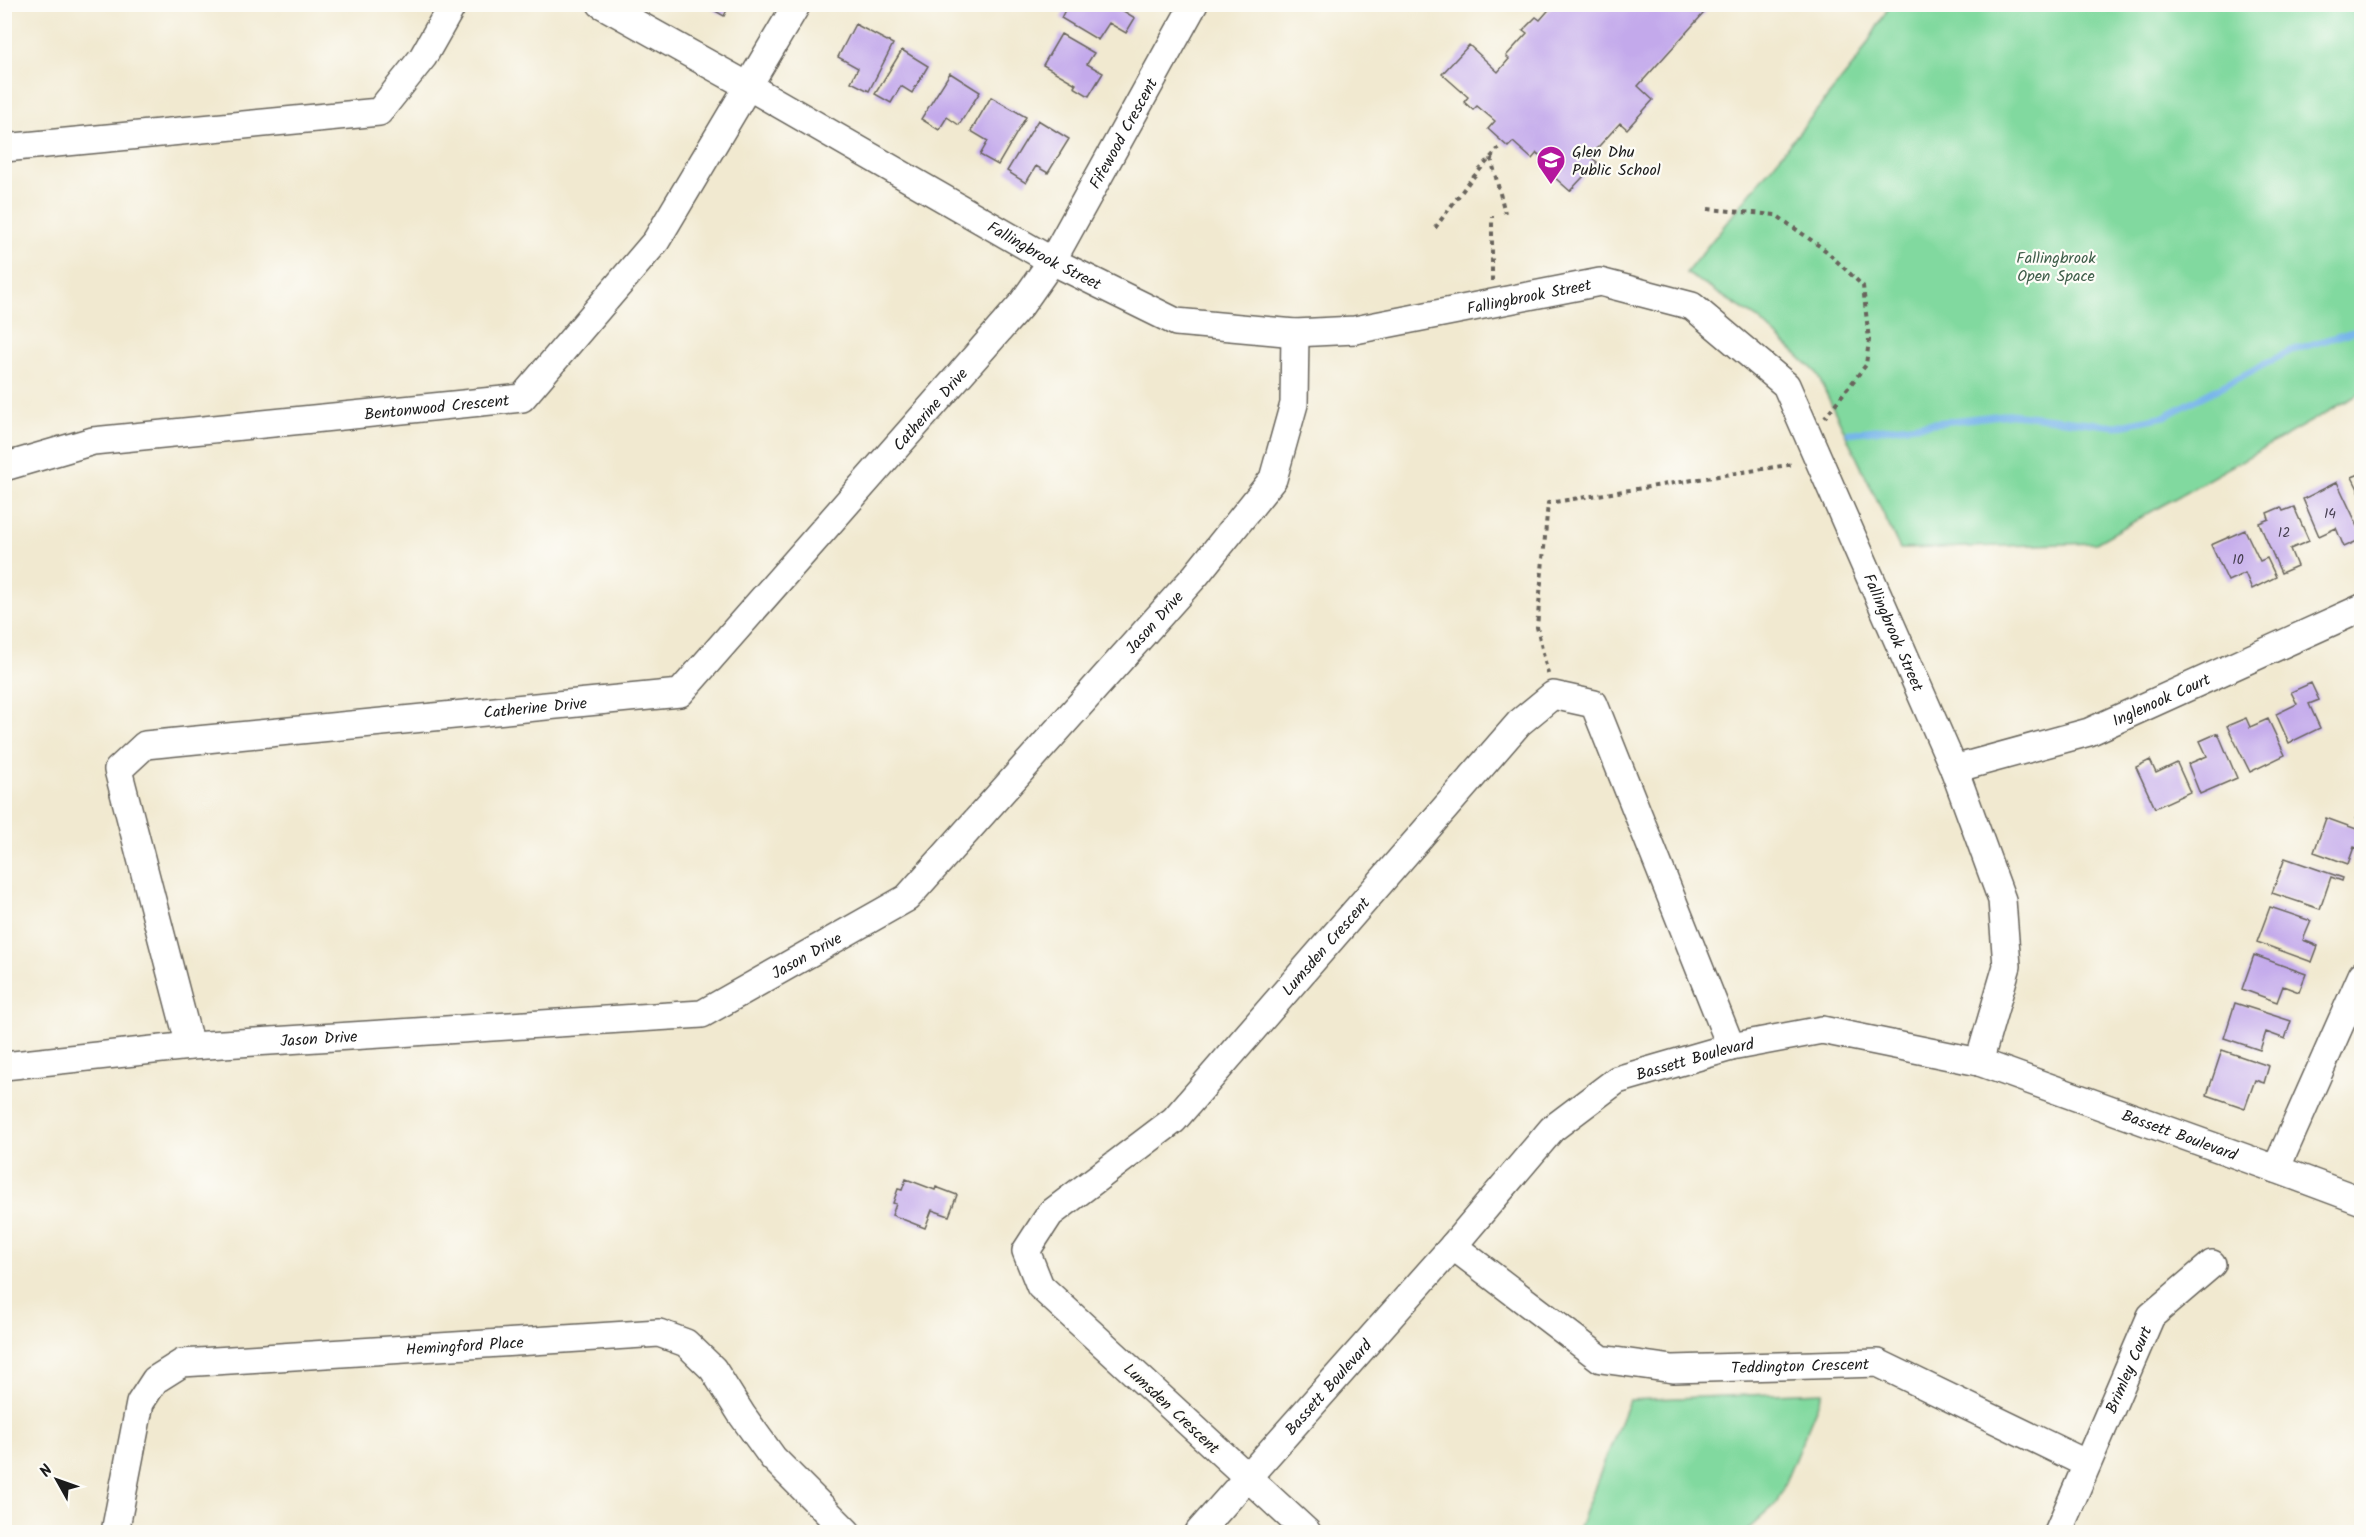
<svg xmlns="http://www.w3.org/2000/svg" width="2366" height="1537" font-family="Kalam,sans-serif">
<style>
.green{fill:#81d99f;stroke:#4e7a5e;stroke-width:1.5}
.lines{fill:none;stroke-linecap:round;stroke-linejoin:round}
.stream{stroke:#77b5ea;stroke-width:7}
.building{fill:#c3a9eb}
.minor-casing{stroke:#67645b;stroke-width:30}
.path{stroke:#67645b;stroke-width:4;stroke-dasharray:4.5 4.5;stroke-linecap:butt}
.minor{stroke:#fff;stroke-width:27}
.labels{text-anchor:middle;stroke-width:4.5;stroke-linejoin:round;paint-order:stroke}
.number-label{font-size:14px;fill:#463f50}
.street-label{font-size:16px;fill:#1c1c1c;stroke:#fdfcf7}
.poi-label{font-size:16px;fill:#1c1c1c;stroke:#fdfcf7;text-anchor:start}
.park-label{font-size:16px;fill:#3f5e4a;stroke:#fdfcf7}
</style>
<rect width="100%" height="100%" fill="#fdfcf7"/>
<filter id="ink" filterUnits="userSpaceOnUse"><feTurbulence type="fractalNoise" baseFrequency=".0167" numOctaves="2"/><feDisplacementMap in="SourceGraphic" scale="12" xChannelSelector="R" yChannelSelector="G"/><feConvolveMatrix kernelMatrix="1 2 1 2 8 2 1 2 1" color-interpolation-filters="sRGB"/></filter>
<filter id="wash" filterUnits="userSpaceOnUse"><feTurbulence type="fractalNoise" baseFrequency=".008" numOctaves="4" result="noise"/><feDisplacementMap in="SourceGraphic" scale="24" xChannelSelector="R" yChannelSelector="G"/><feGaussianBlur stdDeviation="1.35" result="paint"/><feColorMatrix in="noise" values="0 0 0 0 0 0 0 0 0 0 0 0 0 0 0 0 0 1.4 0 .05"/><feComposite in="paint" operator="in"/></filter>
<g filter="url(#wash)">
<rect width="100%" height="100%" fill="#f1e9d0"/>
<path class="green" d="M1890,5H2361V393L2096,543L1900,549L1816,372L1757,318L1686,273L1858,59Z
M1823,1392L1776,1504L1745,1532H1577L1629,1400Z"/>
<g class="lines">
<path class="stream" d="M1849,433L2011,414L2116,426L2165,416L2290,351L2362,329"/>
</g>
<g id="blocks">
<path class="building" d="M703,4H730L724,16Z
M933,4H949L945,11Z
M1068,4H1112L1135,18L1126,33L1109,23L1098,40L1061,18Z
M1554,4H1712L1638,86L1653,100L1627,129L1620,123L1590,156L1597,162L1570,191L1545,169L1550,164L1537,153L1532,159L1513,142L1508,147L1488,129L1495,121L1477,106L1473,110L1464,102L1468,97L1442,74L1469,45L1498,72L1509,59L1506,56L1527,33L1523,30L1536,17L1540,20Z
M855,24L893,44L869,91L851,82L858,68L838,57Z
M1061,34L1094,53L1087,64L1103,73L1089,96L1074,87L1076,84L1043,65Z
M902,50L928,66L912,93L901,86L891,103L875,94Z
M950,73L980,92L959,125L947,117L939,130L921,119Z
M991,97L1026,117L998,165L980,155L988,141L971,131Z
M1038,120L1069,139L1048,173L1036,166L1026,183L1007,171Z
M2362,473V497L2352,477Z
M2337,482L2362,535V539L2344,547L2336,528L2319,536L2303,499Z
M2281,507L2283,511L2294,507L2309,541L2290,549L2297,566L2281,573L2259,523L2269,519L2267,513Z
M2245,530L2260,561L2267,558L2276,577L2252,589L2245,573L2228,581L2211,545Z
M2311,683L2319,700L2309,704L2320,728L2289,743L2276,714L2297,704L2291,692Z
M2246,718L2250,727L2268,719L2285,755L2250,772L2227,726Z
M2218,733L2237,778L2200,794L2188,764L2207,756L2200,741Z
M2150,760L2156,773L2177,763L2190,792L2155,808L2136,767Z
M2361,805H2362V820L2356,818Z
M2326,818L2362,831V850L2354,847L2348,864L2314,852Z
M2285,858L2343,878L2342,881L2331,877L2320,909L2272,893Z
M2270,907L2311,921L2303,940L2318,946L2312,962L2257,942Z
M2254,955L2306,974L2299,992L2283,986L2277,1002L2242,989Z
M2235,1003L2291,1021L2285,1039L2266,1032L2260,1050L2224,1038Z
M2222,1050L2269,1066L2264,1083L2255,1080L2245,1108L2207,1095Z
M906,1179L935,1190L936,1187L957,1195L949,1216L932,1210L925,1228L892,1215L896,1204L893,1203L898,1189L902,1190Z"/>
</g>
</g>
<g filter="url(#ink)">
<use href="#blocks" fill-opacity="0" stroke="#67645b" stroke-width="1.5"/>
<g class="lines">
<g class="minor-casing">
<g id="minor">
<path id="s1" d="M601,4L748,86L1052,261L1176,322L1295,333L1355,330L1600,282L1692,306L1786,385L1954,769L2002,900L2007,966L1979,1062"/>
<path d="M4,148L379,112L423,57L453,4"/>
<path id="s2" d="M4,467L93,441L522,398L656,241L797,4"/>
<path id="s3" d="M1954,769L2089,732L2362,608"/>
<path id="s4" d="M190,1046L118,770L145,745L680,693L1021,305L1052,261L1194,4"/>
<path id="s5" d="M4,1066L190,1046L702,1014L907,898L1196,575L1273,479L1294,404L1295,333"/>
<path d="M2276,1169L2362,975"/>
<path id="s6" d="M1453,1246L1601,1359L1673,1369L1878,1363L2087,1464"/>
<path id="s7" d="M115,1532L140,1403L155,1380L182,1363L659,1333L686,1343L713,1369L742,1415L773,1458L847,1532"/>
<path id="s8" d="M1199,1532L1453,1246L1552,1129L1617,1080L1731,1047L1822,1030L1979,1062L2276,1169L2362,1201"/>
<path id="s9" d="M1307,1532L1040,1286L1026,1251L1050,1214L1174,1120L1519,723L1553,695L1594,704L1731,1047"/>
<path id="s10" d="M2058,1532L2151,1316L2212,1264"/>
</g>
</g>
<path class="path" d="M1491,158L1505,213
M1708,209L1776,215L1825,250L1863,286L1869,340L1866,365L1825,417
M1435,228L1469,182L1499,148
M1492,281V216
M1548,674L1537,627L1548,503L1794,464"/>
<use href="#minor" class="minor"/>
</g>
</g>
<defs>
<g id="school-pin" transform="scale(1.5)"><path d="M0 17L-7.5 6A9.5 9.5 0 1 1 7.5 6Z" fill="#b5179e" stroke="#fdfcf7"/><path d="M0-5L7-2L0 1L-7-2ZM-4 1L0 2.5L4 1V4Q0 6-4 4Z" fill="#fff"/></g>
</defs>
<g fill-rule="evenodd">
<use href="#school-pin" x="1551" y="160"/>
</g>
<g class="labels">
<g class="number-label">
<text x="2330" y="518">14</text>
<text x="2284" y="537">12</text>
<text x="2238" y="564">10</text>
</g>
<g class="street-label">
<text dy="6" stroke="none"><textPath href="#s4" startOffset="1576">Fifewood Crescent</textPath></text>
<text dy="6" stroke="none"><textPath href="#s1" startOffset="510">Fallingbrook Street</textPath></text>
<text dy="6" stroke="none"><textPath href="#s1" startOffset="1014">Fallingbrook Street</textPath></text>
<text dy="6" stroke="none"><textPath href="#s2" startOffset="438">Bentonwood Crescent</textPath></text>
<text dy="6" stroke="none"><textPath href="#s4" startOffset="1238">Catherine Drive</textPath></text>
<text dy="6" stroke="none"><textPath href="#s5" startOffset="1306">Jason Drive</textPath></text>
<text dy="6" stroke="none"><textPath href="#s1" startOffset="1574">Fallingbrook Street</textPath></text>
<text dy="6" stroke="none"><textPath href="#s3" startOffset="219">Inglenook Court</textPath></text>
<text dy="6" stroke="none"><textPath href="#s4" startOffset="714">Catherine Drive</textPath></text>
<text dy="6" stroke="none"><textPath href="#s9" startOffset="831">Lumsden Crescent</textPath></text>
<text dy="6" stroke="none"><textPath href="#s5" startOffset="820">Jason Drive</textPath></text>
<text dy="6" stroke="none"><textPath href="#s5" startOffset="316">Jason Drive</textPath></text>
<text dy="6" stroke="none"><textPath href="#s8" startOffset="698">Bassett Boulevard</textPath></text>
<text dy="6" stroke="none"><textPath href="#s8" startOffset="1202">Bassett Boulevard</textPath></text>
<text dy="6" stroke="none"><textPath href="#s7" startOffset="474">Hemingford Place</textPath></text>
<text dy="6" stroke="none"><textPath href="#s6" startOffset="386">Teddington Crescent</textPath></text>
<text dy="6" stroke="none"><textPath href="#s10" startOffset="177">Brimley Court</textPath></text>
<text dy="6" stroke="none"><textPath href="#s8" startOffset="194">Bassett Boulevard</textPath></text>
<text transform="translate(1172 1408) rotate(43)" y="6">Lumsden Crescent</text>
</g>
<g class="poi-label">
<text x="1572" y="157">Glen Dhu<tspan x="1572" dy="18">Public School</tspan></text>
</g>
<g class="park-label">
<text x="2056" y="263">Fallingbrook<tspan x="2056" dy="18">Open Space</tspan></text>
</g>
</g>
<rect width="2366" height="1537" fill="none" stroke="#fdfcf7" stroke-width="24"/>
<g transform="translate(57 1480) rotate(310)" stroke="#fdfcf7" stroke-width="4.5" paint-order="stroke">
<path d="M0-4.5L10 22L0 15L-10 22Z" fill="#1c1c1c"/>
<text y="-9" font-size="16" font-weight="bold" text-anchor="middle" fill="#1c1c1c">N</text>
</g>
</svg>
